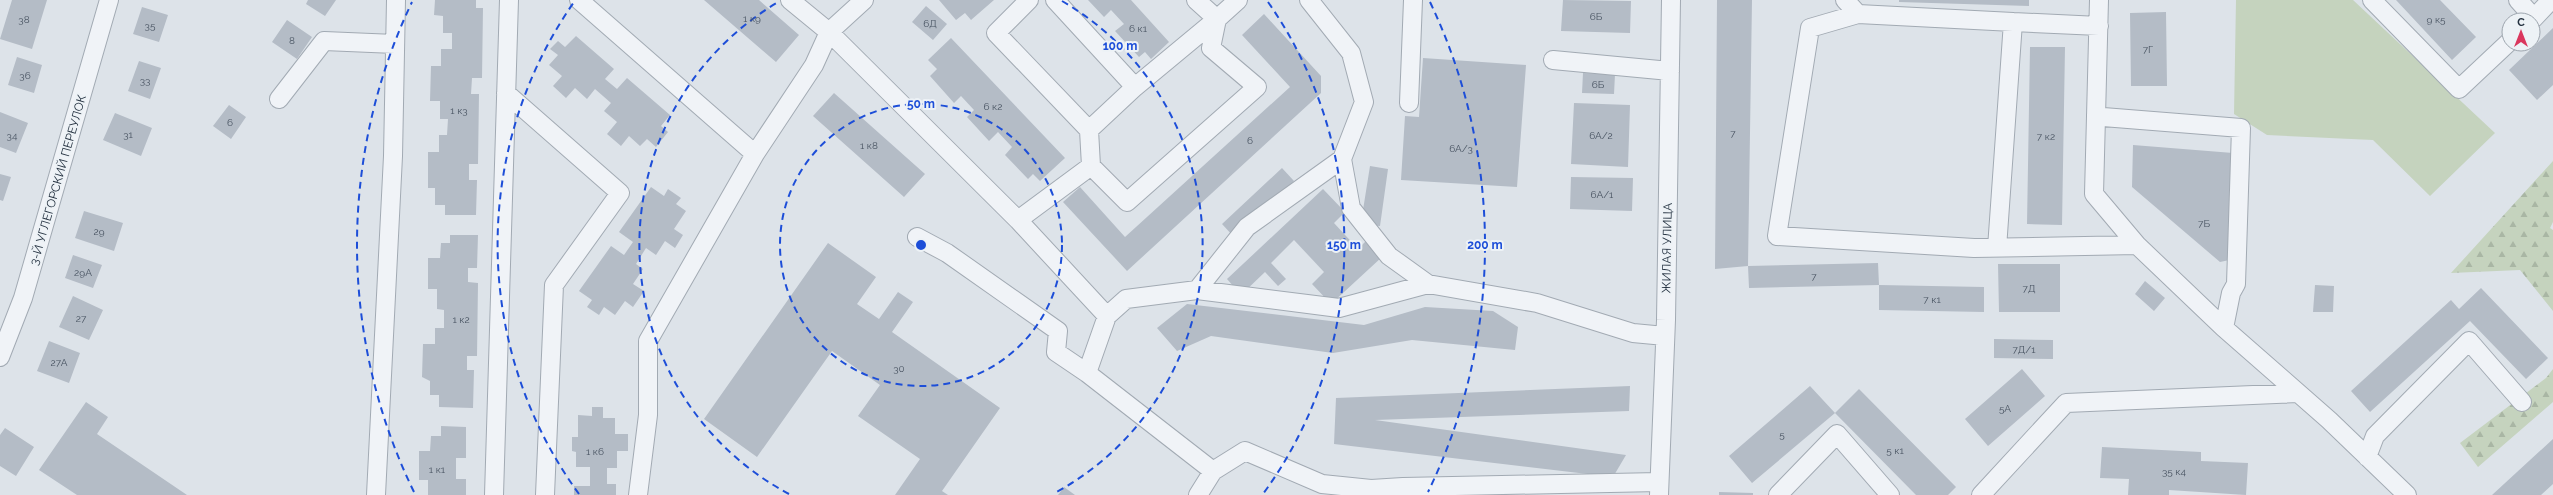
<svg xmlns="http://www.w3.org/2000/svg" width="2553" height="495" font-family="Raleway,sans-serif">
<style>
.forest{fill:url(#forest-firs)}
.green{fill:#c5d3be}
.building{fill:#b4bcc6}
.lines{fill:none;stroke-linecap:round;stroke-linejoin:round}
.minor-casing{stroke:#a2aab3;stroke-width:20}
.minor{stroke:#f0f3f7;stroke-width:18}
.ring{fill:none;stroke:#1d4ed8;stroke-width:2;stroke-dasharray:7 5}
.labels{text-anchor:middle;stroke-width:4;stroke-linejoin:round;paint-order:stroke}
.number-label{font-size:10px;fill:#495462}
.street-label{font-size:12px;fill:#253241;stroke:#edf2f6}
.centre{fill:#1d4ed8;stroke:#edf2f6;stroke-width:2}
.ring-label{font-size:12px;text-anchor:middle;font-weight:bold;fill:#1d4ed8;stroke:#edf2f6;stroke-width:4;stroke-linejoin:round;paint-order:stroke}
</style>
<defs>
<pattern id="forest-firs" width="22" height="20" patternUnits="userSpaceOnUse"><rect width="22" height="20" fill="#c5d3be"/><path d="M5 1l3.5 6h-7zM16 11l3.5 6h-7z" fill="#a9b6a4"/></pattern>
</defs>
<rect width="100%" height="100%" fill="#dde3e9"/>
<path class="forest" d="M2553,161V222L2550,228L2553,230V311L2520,270L2451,273Z
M2553,369V402L2478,467L2460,443L2546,378Z"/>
<path class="green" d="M2236,0H2353L2495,133L2430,196L2373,140L2267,135L2234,114Z"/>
<path class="building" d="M12,0H47L32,49L0,39Z
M308,0H336L325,16L306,4Z
M435,0H476V8H483L482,78H472L471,94H479L478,164H469V180H477L476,215H445V205H435V188H428V152H439V135H447L448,119H440V101H430L431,66H441V49H452V33H443V16L434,15Z
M704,0H759L799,35L776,62Z
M939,0H994L971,20L965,13L956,20Z
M1088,0H1131L1169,42L1151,59L1145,52L1139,57L1115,31L1124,24L1111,10L1104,17Z
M1563,0L1631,1L1630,33L1561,31Z
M1717,0H1752L1748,266L1715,269Z
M1899,0H2029V6L1899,2Z
M2396,0H2440L2476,37L2452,60Z
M926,6L947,24L933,40L912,22Z
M142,7L168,15L159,42L133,34Z
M2166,12L2167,86H2131L2130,13Z
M1264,14L1321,76V93L1127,271L1063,202L1080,187L1125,237L1290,87L1242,35Z
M287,20L312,37L297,59L272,42Z
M2553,28V85L2537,100L2509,70Z
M576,36L614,69L605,79L617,89L627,78L670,115L661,126L668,132L656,147L647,139L640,146L629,136L621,146L607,134L617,122L604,111L611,103L595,89L587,99L575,88L566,98L553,86L562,76L549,65L558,55L550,49L558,41L565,47Z
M951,38L1065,158L1040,181L1033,174L1028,179L1005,155L1012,147L998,132L989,141L967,117L974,110L961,96L954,103L930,76L937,69L928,60Z
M2030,47H2065L2062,225L2027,224Z
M17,57L42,65L34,93L8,85Z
M1423,58L1526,65L1517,187L1401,180L1405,116L1419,117Z
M139,61L161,68L150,99L128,91Z
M1583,73L1615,74L1614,94L1582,93Z
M834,93L925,174L904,197L813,116Z
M1574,103L1630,105L1628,167L1571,164Z
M229,105L246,117L231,139L213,126Z
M0,112L28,123L16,153L0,147Z
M115,113L152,128L141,156L103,140Z
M2133,145L2233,153L2234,259L2220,262L2132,187Z
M1370,166L1388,169L1380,226L1368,225L1363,210Z
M1282,168L1294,181L1234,237L1222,224Z
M0,174L11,177L3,201L0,200Z
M1571,177L1633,178L1632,211L1570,209Z
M651,187L664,196L668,189L681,198L676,204L686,211L674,229L683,235L675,248L665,241L656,255L646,248L636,264L643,269L633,284L644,291L633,307L625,301L615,315L604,307L599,315L587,307L592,300L579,291L611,246L624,255L633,242L619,232Z
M1323,189L1345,212L1334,223L1358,249L1366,241L1382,257L1331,304L1312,284L1324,272L1294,240L1271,263L1286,279L1278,286L1265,272L1241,295L1227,279Z
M84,211L123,223L114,251L75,238Z
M450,235H478L477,268H468V282L478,283L477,356H467V370H474L473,408L439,407V395H430V381L422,377L423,344H435V328H444V310L437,309V289H428V258H440L441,243H450Z
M828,243L876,277L857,304L879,319L898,292L913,302L892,332L1000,408L942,491L948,495H895L920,459L858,416L880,385L832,351L757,457L704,419Z
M73,255L102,265L93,288L65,278Z
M1878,263L1879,285L1749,288L1748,266Z
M1998,264H2060V312H1999Z
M2145,281L2165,298L2154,311L2135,294Z
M1879,285L1984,287V312L1879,310Z
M2315,285L2334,286L2333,312H2313Z
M2481,288L2548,358L2526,379L2470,321L2370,412L2351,391L2451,300L2459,309Z
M73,296L103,310L89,340L59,327Z
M1187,304L1364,325L1425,307L1493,311L1518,327L1515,350L1412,340L1333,353L1211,336L1177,351L1157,328Z
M1994,339L2053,340V359L1994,358Z
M49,341L80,353L69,383L37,371Z
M2022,369L2045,396L1988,446L1965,419Z
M1630,386L1629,411L1375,420L1626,455L1613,477L1334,444L1336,398Z
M1810,386L1835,413L1752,483L1729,456Z
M1859,389L1956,487L1948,495H1916L1835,413Z
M86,402L108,417L97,434L187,495H77L39,470Z
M592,407H603V418H615V434H628V451H617V468H607V484H616V495H574V486H590V467H576V452L572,451V437H578V415L592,416Z
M441,426L466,427V458H456V479H466V495H428V480H419V451H430L431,436H441Z
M5,428L34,447L16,476L0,466V435Z
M2553,439V484L2541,495H2492Z
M2102,447L2201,452V461L2248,463L2246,495L2169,490V495H2128L2129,479L2100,478Z
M1064,487L1075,495H1058Z
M1719,492L1753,493V495H1719Z"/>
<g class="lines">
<g class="minor-casing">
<path id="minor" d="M579,0L755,154L814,65L829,32L864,0
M790,0L829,32L1018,220L1091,166L1127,202L1257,87L1211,48L1217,19
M1029,0L996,33L1089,130L1135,87L1055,0
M1196,0L1217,19L1238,0
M1845,0L1858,14
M2099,0L2094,194L2137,245L2224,328L2329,420L2407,495
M2372,0L2459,89L2509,42
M2518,0L2534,18L2551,0
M2013,22L2099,26
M1553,60L1670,71
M1135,87L1217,19
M506,93L620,193L554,285L545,495
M279,99L324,41L395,44
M1409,103L1413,0
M2096,115L2103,117L2241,128L2236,284L2231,293L2224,328
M1089,130L1091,166
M1342,159L1351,208L1389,256L1428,284
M1018,220L1107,316
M917,237L947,253L1058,331L1056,352L1087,373
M1997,248L2013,22L1858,14L1810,28L1777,236L1974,248L2137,245
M1197,290L1247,227L1342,159L1364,102L1351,53L1309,0
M0,357L23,298L109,0
M2367,457L2375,436L2469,341L2522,402
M1403,487L1659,482
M376,495L393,156L396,0
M494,495L509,0
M638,495L648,415V341L755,154
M1198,495L1213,471
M1410,495L1403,487L1371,489L1322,484L1245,451L1213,471L1087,373L1107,316L1126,299L1197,290L1339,308L1428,284L1537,303L1633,333L1665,336
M1659,495L1666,320L1671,0
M1778,495L1837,434L1890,495
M1981,495L2066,403L2298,393"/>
</g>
<use href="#minor" class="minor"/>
</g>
<g class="ring">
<circle cx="921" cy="245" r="141"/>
<path d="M789 494A282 282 0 0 1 780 1M1062 1A282 282 0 0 1 1053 494"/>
<path d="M579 494A423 423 0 0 1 574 2M1268 2A423 423 0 0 1 1263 494"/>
<path d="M414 492A564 564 0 0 1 412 2M1430 2A564 564 0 0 1 1428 492"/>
</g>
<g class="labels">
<g class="number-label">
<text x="1596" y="20">6Б</text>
<text x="752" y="22">1 к9</text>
<text x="24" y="23">38</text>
<text x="2436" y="23">9 к5</text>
<text x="930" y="27">6Д</text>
<text x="150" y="29">35</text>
<text x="1138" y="32">6 к1</text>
<text x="292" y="44">8</text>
<text x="2148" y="53">7Г</text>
<text x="25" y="79">36</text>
<text x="145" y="84">33</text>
<text x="1598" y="88">6Б</text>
<text x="993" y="110">6 к2</text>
<text x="459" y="114">1 к3</text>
<text x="230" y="126">6</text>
<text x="1733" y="137">7</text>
<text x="128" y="138">31</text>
<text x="12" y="139">34</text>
<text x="1601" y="139">6А/2</text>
<text x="2046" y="140">7 к2</text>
<text x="1250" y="144">6</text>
<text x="869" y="149">1 к8</text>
<text x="1461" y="152">6А/3</text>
<text x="1602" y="198">6А/1</text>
<text x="2204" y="227">7Б</text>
<text x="99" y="235">29</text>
<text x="83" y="276">29А</text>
<text x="1814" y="280">7</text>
<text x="2029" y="292">7Д</text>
<text x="1932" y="303">7 к1</text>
<text x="81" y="322">27</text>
<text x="461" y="323">1 к2</text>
<text x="2024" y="353">7Д/1</text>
<text x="59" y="366">27А</text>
<text x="899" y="372">30</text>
<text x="2005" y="412">5А</text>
<text x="1782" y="438">5</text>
<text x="1895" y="454">5 к1</text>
<text x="595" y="455">1 к6</text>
<text x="437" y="473">1 к1</text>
<text x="2174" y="475">35 к4</text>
</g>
<g class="street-label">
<text transform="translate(58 180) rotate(-74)" y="4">3-Й УГЛЕГОРСКИЙ ПЕРЕУЛОК</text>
<text transform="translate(1667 248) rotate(-89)" y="4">ЖИЛАЯ УЛИЦА</text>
</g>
</g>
<circle cx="921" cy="245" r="6" class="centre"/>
<g class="ring-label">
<text x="1120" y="50">100 m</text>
<text x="921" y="108">50 m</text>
<text x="1344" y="249">150 m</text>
<text x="1485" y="249">200 m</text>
</g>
<g transform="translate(2521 32)"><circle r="19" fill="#edf2f6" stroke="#9da5ae"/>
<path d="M0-3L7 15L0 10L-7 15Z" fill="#da365d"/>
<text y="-6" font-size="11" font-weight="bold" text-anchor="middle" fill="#253241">С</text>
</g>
</svg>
